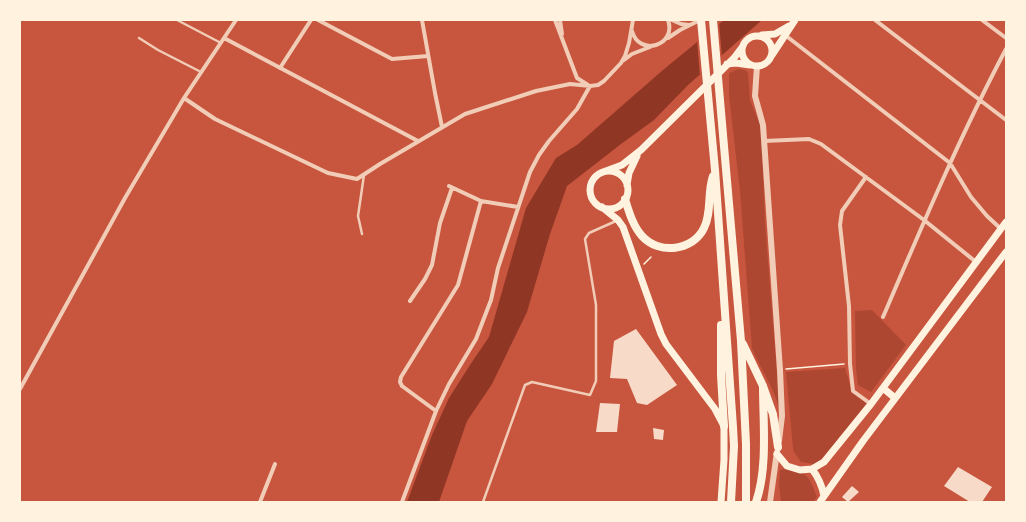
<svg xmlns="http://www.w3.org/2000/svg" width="1026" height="522" font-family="Helvetica,sans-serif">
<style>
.green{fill:#ae4732}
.water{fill:#8f3625}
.pier{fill:#c8553d}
.building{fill:#f7dbc8}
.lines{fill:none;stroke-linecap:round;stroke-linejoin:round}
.path{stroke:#fff3e0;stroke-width:1.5}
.service{stroke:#f1ccb7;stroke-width:2.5}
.minor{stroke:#f1ccb7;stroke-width:4}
.tertiary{stroke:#f1ccb7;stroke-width:6}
.secondary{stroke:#fff3e0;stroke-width:7}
.trunk{stroke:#fff3e0;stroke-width:8}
</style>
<rect width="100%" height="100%" fill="#c8553d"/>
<path class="green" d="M739,69L745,70L748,73L750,100L761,127L765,224L780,411C774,387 761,370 752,348L740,191L729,95V73Z
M872,310L906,345L871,392L858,385L856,369L855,311Z
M845,368L852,391L868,405L823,458L814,464L801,462L794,452L793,448L786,372Z
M787,469C808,471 810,479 817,497L813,502H781L779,485L780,470Z"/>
<path class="water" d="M724,20H762L688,85L654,120L621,144L567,186L550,234L527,312L492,384L467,421L439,502H407L432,435L449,398L470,365L489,337L526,208L556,158L577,145L663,70Z"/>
<path class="pier" d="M719,22L722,58L700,77L697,40Z"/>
<path class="building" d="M636,329L677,385L647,405L637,403L627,379L610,378L614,341Z
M600,403L620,404L617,432H596Z
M653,428L664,430L663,440L654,439Z
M958,467L992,487L982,502H970L944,486Z
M852,486L859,492L848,502L842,497Z"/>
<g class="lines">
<path class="path" d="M644,264L651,257
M786,369L844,364"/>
<path class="service" d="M177,20L221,43
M139,38L158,50L201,72
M362,234L358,216L364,175
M483,502L525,385L532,382L590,395L596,381V305L585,239L589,233L616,221"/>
<path class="minor" d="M318,20L392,59L428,56
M422,20L435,93L442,127
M555,20L577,78L588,85
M560,20L562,34
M672,20L681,24L689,25
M875,20L1006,120
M982,20L1006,38
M632,31C639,57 677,46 668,20
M785,35L950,163L971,197L987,216L1001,229
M224,38L418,141
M668,38L680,30L700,20
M624,60L632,54L650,47
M280,68L311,20
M184,98L215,119L328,173L357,179L380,164L465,114L536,91L570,84L590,86L598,85L604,81L621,63L625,56L629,43L633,20
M764,141L809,139L821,144L924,220L976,262
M866,177L842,211L840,225L849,306L850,364L853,391L871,404
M449,186L481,201L518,207
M410,301L425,279L432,265L440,223L452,188
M883,317C922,226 960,136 1006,49
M20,389L125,198L184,98L236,20
M436,411L402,386L400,382L401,377L458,285L481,201
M260,502L275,464
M402,502L436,411L449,384L476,339L491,300L498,268L530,172L539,155L549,141L577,109L590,86"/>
<path class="tertiary" d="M757,66L755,96L763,125L780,370L782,416L779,441
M770,502L777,452"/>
<path class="secondary" d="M762,35L775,34L789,26
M742 51a15 15 0 1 1 30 0a15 15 0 1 1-30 0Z
M772,55L795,20
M727,64L736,63L750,65
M590 190a19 19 0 1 1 38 0a19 19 0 1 1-38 0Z
M603,172L622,165L641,150L734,58L743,46
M627,185L629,173L637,156
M602,207L618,220L623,227L661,334L666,344L715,409L724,426V460L721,502
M883,388L895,398
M777,454L787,466L800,470L812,469L824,462L871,404L1006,222
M812,469C819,478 822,485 824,496
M820,502L863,441L1006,252"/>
<path class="trunk" d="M701,20L715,170L733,427L734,446L731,502
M713,20L741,341L746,444V502
M625,199C629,212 633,226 642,236C659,255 693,251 704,228C712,212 707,193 713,176
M721,325V375L724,426
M743,344L763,386L773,414L778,447
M756,502C768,468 763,422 763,386"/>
</g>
<rect width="1026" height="522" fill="none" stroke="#fff3e0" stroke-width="42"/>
</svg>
